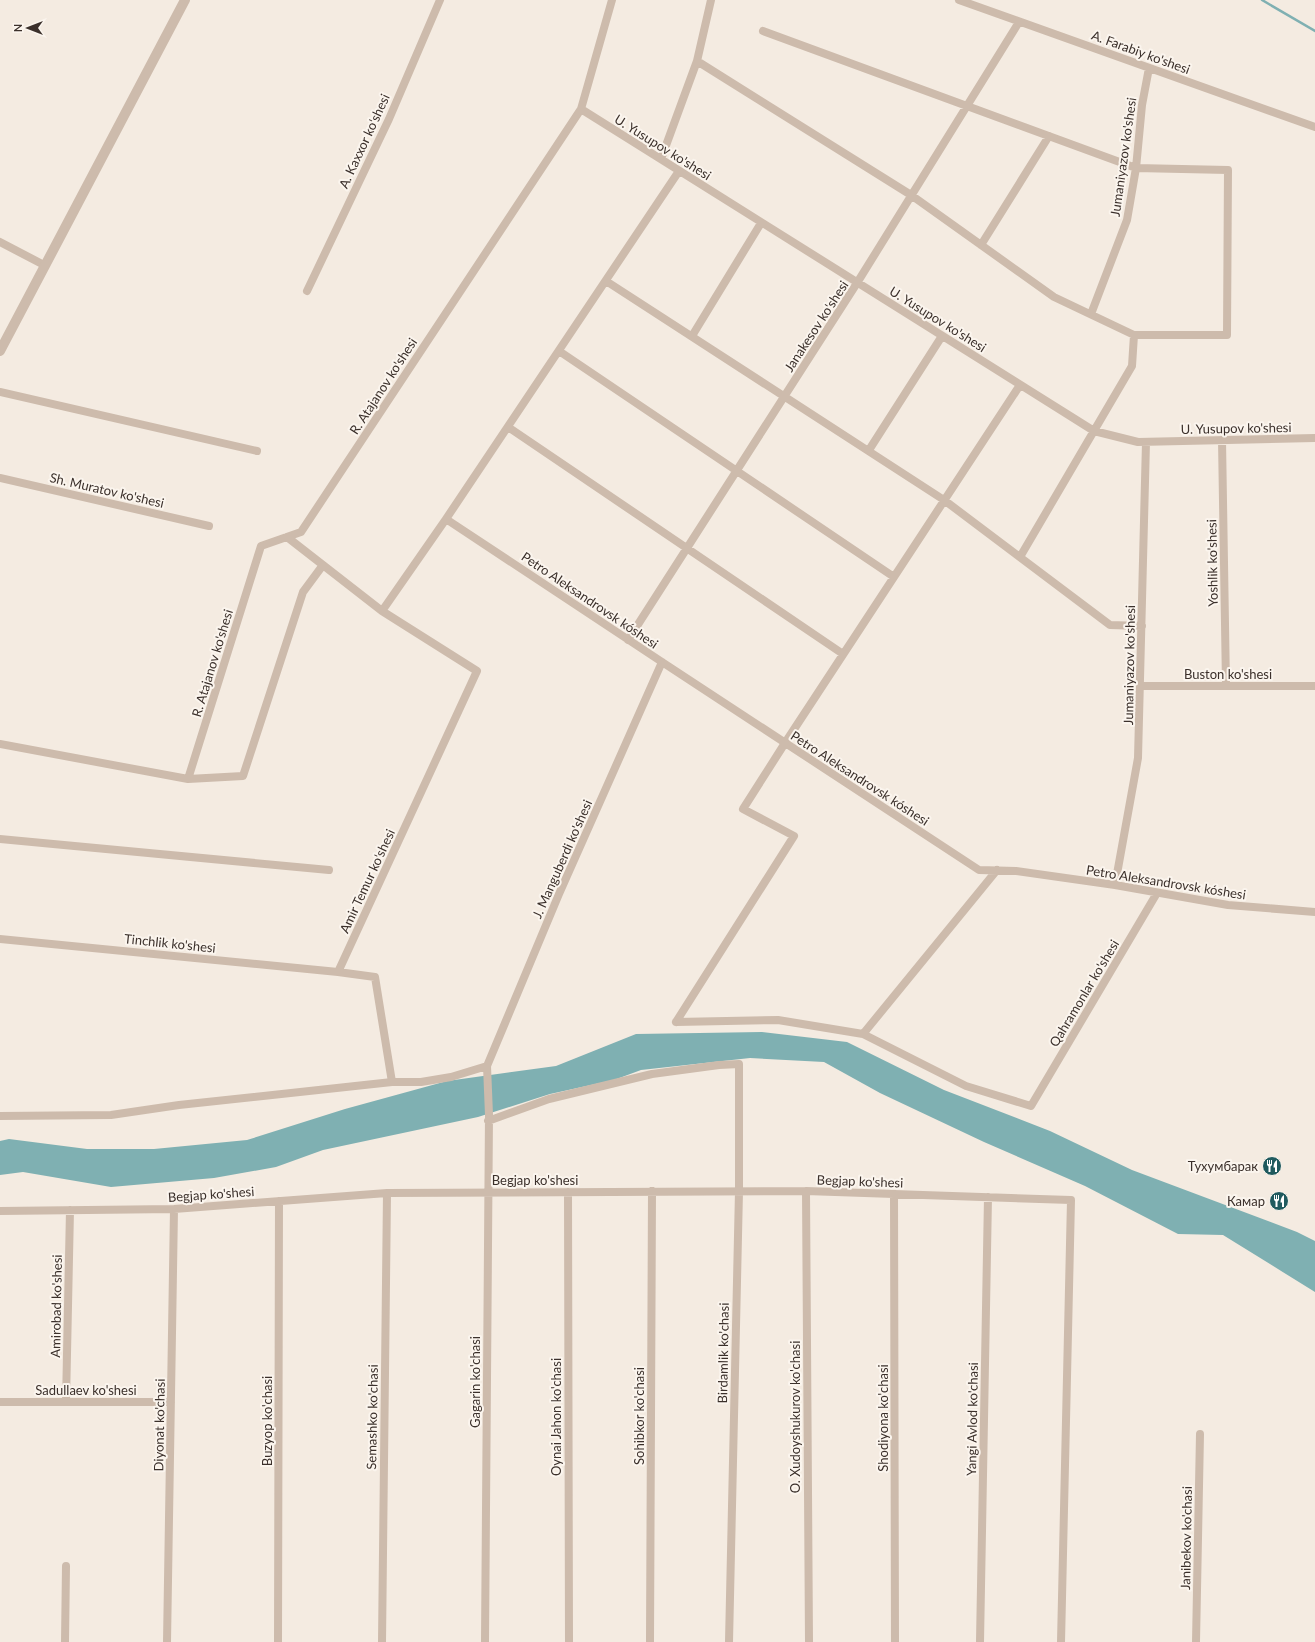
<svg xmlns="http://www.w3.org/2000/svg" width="1315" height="1642" font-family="Lato,sans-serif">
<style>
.water{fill:#7fb0b2}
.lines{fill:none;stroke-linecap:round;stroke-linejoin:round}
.stream{stroke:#7fb0b2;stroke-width:2.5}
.minor{stroke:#cdbbac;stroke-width:8}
.tertiary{stroke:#cdbbac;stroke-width:10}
.labels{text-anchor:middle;stroke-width:4;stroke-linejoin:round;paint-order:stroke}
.street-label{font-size:13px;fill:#3b302b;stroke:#fbf5ee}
.poi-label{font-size:13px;fill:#3b302b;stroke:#fbf5ee;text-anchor:end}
</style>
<rect width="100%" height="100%" fill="#f4ebe1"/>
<path class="water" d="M762,1032L847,1042L944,1090L1050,1131L1132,1170L1297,1232L1315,1241V1292L1223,1235L1178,1234L1085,1186L984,1142L880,1093L824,1062L750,1058L641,1070L614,1080L550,1094L478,1117L323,1150L276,1167L214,1178L111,1187L23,1172L0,1175V1141L9,1139L87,1149H154L247,1140L345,1109L447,1081L556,1066L636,1034Z"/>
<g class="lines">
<path class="stream" d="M1262,0L1315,31"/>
<path class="minor" d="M959,0L1315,127
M697,61L911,195L1054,297L1134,335H1227L1228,170L1136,168L763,31
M581,109L1094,431L1138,442L1315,438
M661,159L697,61L711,0
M0,242L44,265
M981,245L1049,136
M606,281L944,500L1110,625L1142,626
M307,291L389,119L440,0
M1091,314L1127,220L1136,168L1142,105L1149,68
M692,336L761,223
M559,351L894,577
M0,392L257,451
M508,427L843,654
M1222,440L1226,685
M869,450L942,336
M0,478L209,526
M446,519L662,662L979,870L1016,871L1115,885L1228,905L1315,912
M287,537L382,611L477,671L338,972L375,977L392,1082
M1020,557L1132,366L1134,335
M382,611L446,519L679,171
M628,640L857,283L1019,22
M1140,686H1315
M0,744L188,779L243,776L303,592L323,565
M188,779L261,546L301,532L581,109L612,0
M0,839L329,870
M1115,885L1138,758L1146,442
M0,939L338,972
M676,1022L794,836L743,809L785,743L1020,385
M676,1022L778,1020L863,1034L966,1086L1031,1106L1157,893
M863,1034L997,870
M0,1116L111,1115L179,1105L392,1082H421L451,1077L487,1066
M488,1121L549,1099L652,1074L719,1065L739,1064V1191L729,1642
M806,1191L809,1642
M568,1192L569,1642
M894,1194L895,1642
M0,1211L174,1209L387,1193L806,1191L1071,1200L1061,1642
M0,1402H171
M66,1402L70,1210
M65,1642L66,1566
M167,1642L174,1209
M278,1642L279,1201
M382,1642L387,1193
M485,1642L489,1115L487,1066L559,894L662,662
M650,1642L652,1191
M980,1642L988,1197
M1196,1642L1200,1434"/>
<path class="tertiary" d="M0,351L185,0"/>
</g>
<defs>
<g id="restaurant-disc" transform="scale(1)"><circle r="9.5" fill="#1f5a5e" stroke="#fbf5ee"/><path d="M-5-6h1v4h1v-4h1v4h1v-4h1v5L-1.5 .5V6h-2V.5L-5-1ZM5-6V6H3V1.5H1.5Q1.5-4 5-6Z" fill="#fff"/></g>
</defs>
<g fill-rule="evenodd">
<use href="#restaurant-disc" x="1272" y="1166"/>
<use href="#restaurant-disc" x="1279" y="1201"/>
</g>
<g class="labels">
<g class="street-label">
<text transform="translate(1141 52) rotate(20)" y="5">A. Farabiy ko'shesi</text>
<text transform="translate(364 141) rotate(-65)" y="5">A. Kaxxor ko'shesi</text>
<text transform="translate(663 147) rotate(32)" y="5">U. Yusupov ko'shesi</text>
<text transform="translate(1123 157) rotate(-82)" y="5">Jumaniyazov ko'shesi</text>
<text transform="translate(938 319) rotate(32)" y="5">U. Yusupov ko'shesi</text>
<text transform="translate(816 326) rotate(-57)" y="5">Janakesov ko'shesi</text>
<text transform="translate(383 386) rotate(-57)" y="5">R. Atajanov ko'shesi</text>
<text transform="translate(1236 428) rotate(-1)" y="5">U. Yusupov ko'shesi</text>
<text transform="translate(107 490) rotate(13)" y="5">Sh. Muratov ko'shesi</text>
<text transform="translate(1212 563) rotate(-91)" y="5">Yoshlik ko'shesi</text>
<text transform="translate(590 600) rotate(34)" y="5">Petro Aleksandrovsk kóshesi</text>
<text transform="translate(212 663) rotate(-73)" y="5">R. Atajanov ko'shesi</text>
<text transform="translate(1129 665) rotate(-89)" y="5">Jumaniyazov ko'shesi</text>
<text x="1228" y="679">Buston ko'shesi</text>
<text transform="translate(860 778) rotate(33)" y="5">Petro Aleksandrovsk kóshesi</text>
<text transform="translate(562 859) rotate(-66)" y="5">J. Manguberdi ko'shesi</text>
<text transform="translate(367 881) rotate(-65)" y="5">Amir Temur ko'shesi</text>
<text transform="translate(1166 882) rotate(9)" y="5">Petro Aleksandrovsk kóshesi</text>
<text transform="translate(170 943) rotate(6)" y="5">Tinchlik ko'shesi</text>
<text transform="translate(1084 993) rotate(-59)" y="5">Qahramonlar ko'shesi</text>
<text x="535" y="1185">Begjap ko'shesi</text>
<text transform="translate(860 1181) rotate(2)" y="5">Begjap ko'shesi</text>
<text transform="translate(211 1194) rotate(-4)" y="5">Begjap ko'shesi</text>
<text transform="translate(56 1306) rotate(-89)" y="5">Amirobad ko'shesi</text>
<text transform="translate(723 1353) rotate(-89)" y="5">Birdamlik ko'chasi</text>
<text transform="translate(475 1382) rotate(-90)" y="5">Gagarin ko'chasi</text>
<text x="86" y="1395">Sadullaev ko'shesi</text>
<text transform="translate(639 1416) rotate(-90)" y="5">Sohibkor ko'chasi</text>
<text transform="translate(372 1417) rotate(-89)" y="5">Semashko ko'chasi</text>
<text transform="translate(556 1417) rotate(-90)" y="5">Oynai Jahon ko'chasi</text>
<text transform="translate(795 1417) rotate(-90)" y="5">O. Xudoyshukurov ko'chasi</text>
<text transform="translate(883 1418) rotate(-90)" y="5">Shodiyona ko'chasi</text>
<text transform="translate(972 1419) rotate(-89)" y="5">Yangi Avlod ko'chasi</text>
<text transform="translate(267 1421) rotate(-90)" y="5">Buzyop ko'chasi</text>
<text transform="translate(159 1425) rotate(-89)" y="5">Diyonat ko'chasi</text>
<text transform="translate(1186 1538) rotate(-89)" y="5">Janibekov ko'chasi</text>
</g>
<g class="poi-label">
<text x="1258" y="1171">Тухумбарак</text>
<text x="1265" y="1206">Камар</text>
</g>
</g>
<g transform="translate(28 28) rotate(270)" stroke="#fbf5ee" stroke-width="3" paint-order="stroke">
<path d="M0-3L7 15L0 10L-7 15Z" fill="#3b302b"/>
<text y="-6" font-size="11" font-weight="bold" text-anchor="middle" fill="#3b302b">N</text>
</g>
</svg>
